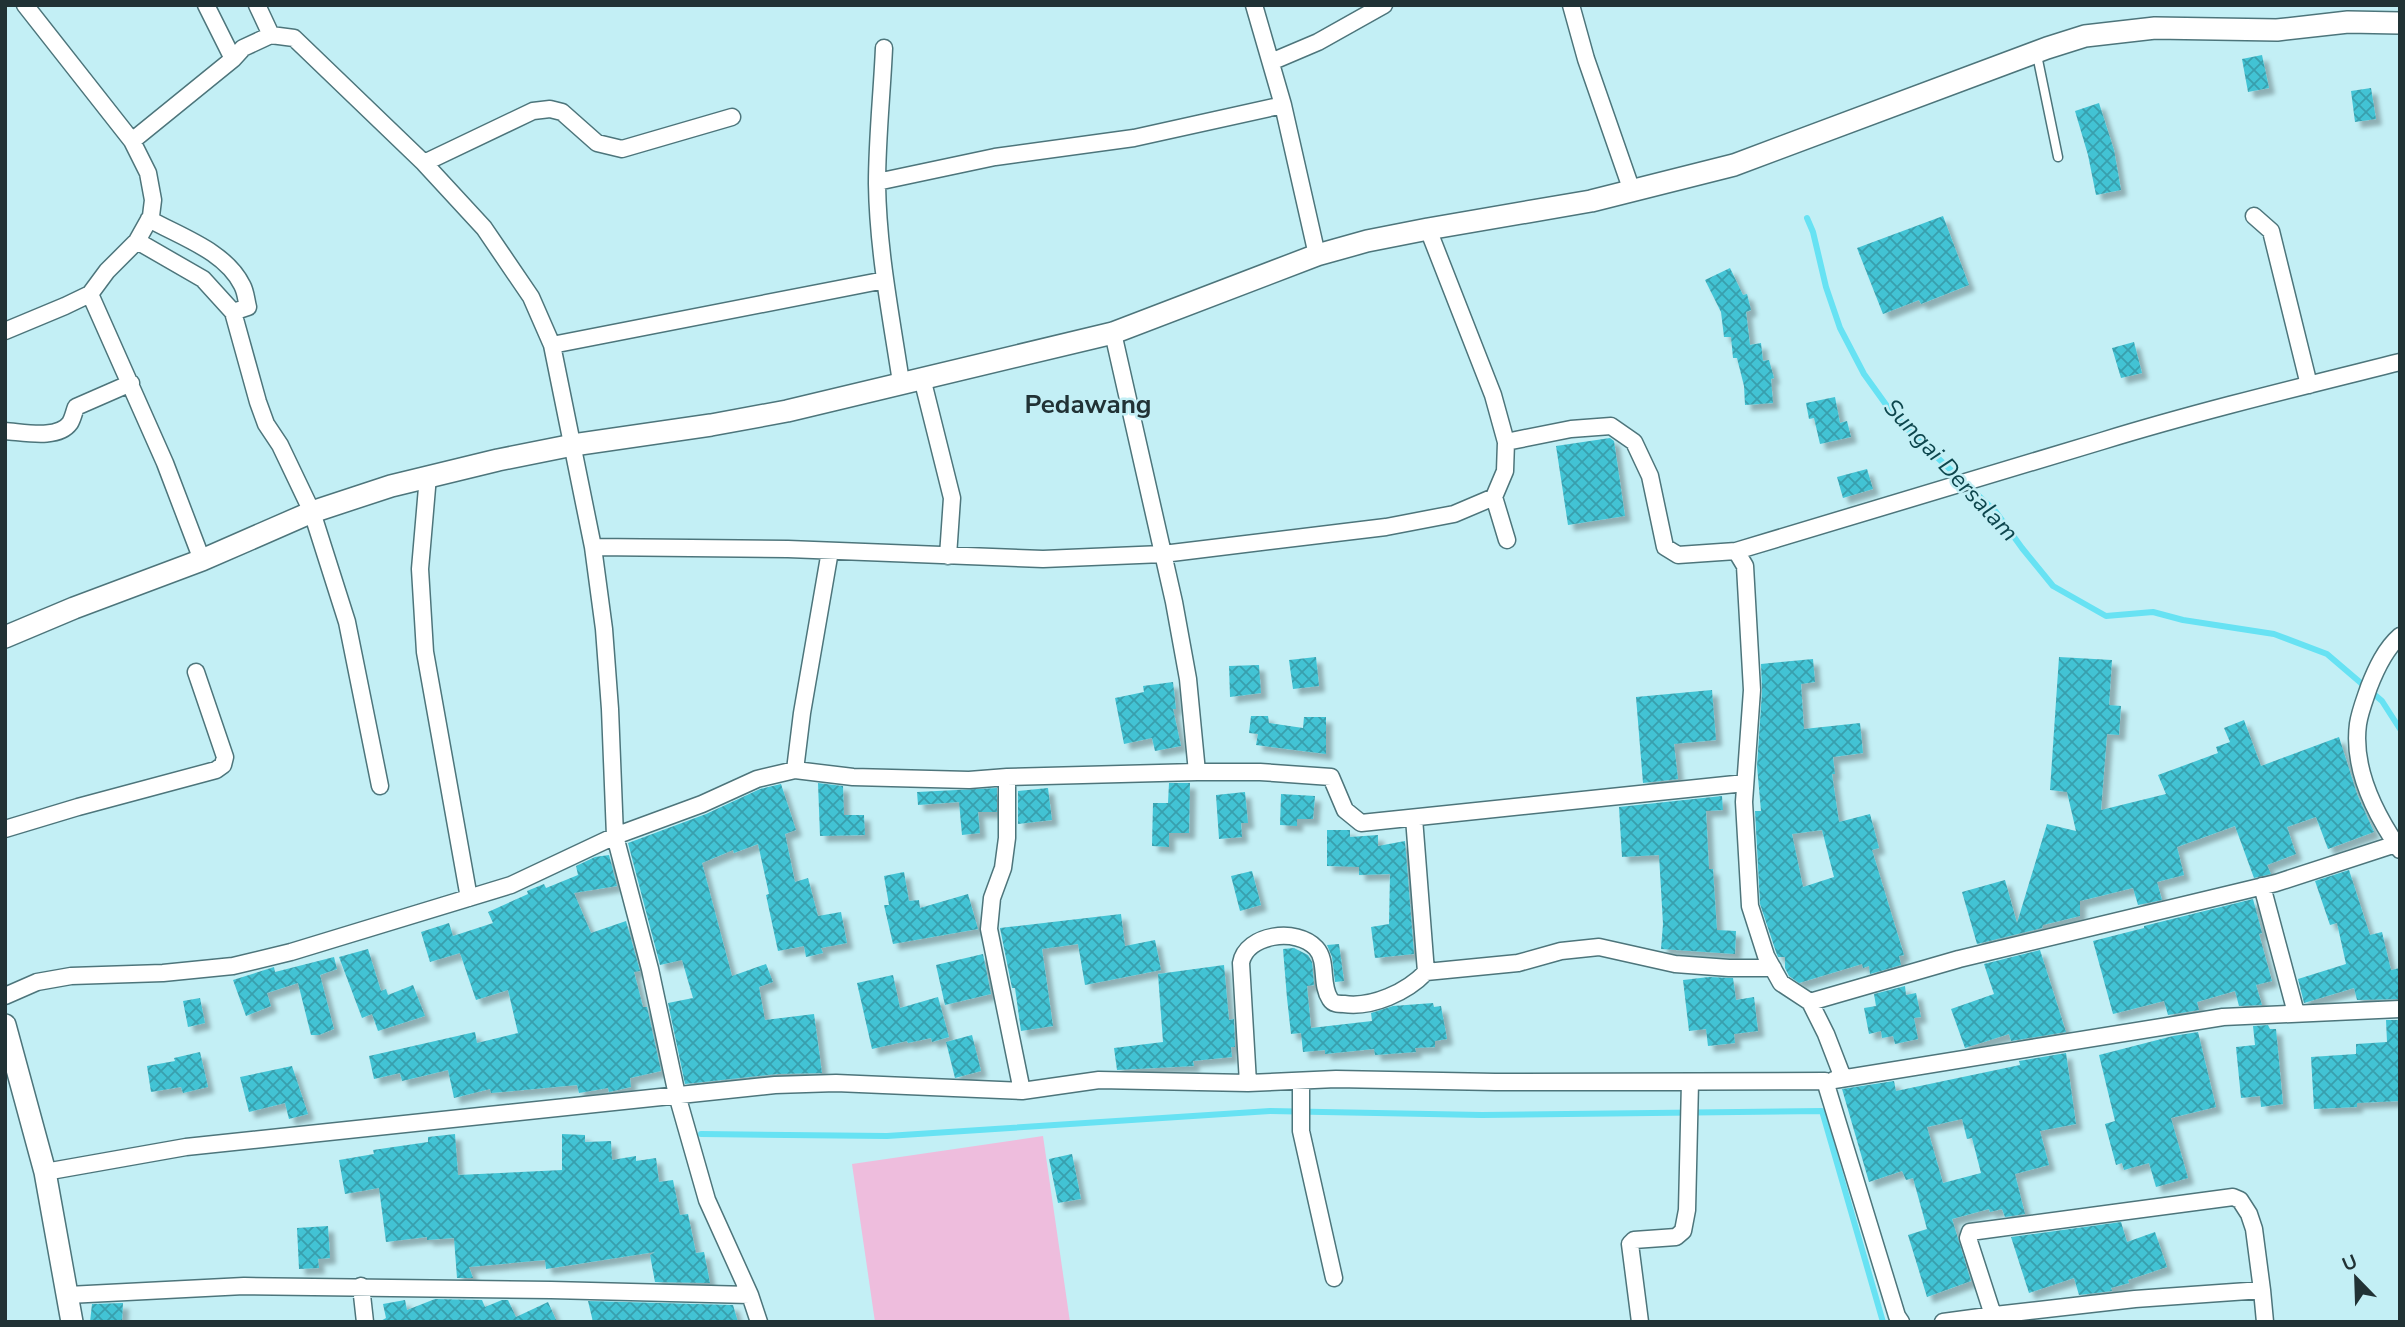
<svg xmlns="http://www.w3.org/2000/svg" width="2405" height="1327" font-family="'Nunito Sans',sans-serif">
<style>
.garden{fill:#eebddd}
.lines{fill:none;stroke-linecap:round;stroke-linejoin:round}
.stream{stroke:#67e2f3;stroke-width:6}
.building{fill:url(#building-cross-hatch);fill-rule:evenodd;filter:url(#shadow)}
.service-casing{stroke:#4d757b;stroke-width:11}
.minor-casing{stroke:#4d757b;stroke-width:19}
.tertiary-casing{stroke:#4d757b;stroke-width:24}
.service{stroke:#fff;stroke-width:8}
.minor{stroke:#fff;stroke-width:16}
.tertiary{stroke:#fff;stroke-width:21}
.labels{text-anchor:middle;stroke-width:5;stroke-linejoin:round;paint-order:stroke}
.water-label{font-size:24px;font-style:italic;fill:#0d464d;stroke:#c3eff5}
.quarter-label{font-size:26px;font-weight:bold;fill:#213235;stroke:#c3eff5}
</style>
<defs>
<pattern id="building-cross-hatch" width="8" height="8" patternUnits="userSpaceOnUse" patternTransform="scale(1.75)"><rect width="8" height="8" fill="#43c3d4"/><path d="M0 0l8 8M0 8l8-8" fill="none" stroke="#389fad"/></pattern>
<filter id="shadow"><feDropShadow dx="6" dy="6" stdDeviation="2" flood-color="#0004"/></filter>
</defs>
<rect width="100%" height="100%" fill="#c3eff5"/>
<path class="garden" d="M1043,1136L1070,1322H875L852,1164Z"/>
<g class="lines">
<path class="stream" d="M1807,218L1813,232L1826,287L1840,328L1864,374L1887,406L1912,434L1996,512L2022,548L2053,586L2106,616L2153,612L2183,620L2274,634L2327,654L2382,701L2400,729
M701,1134L887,1136L1270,1111L1482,1115L1822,1111L1883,1322"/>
</g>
<path class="building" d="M2262,55L2269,88L2248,92L2242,59Z
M2371,88L2376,119L2355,122L2351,91Z
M2099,103L2114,150L2121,190L2096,195L2088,155L2075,111Z
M1943,216L1969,285L1921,304L1919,300L1883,314L1857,248Z
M1730,268L1743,295L1747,294L1751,310L1746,312L1750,345L1761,343L1763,361L1769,360L1774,378L1771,379L1773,403L1745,405L1744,386L1737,358H1733L1731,337H1724L1721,312L1705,280Z
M2134,342L2142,373L2121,378L2112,348Z
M1835,397L1840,423L1847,421L1851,437L1820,444L1814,418L1809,419L1806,403Z
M1610,438L1614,441L1625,516L1568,525L1556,446Z
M1867,469L1873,489L1843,498L1837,477Z
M1316,657L1319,686L1293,689L1289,660Z
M2059,657L2112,660L2109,705L2121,706L2119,735L2107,734L2101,810L2166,794L2158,775L2218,753L2216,747L2230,742L2224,728L2244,720L2261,766L2339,737L2357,794L2374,832L2328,849L2316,817L2287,827L2296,854L2267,865L2271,874L2254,878L2235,826L2177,847L2184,875L2157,882L2162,900L2138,905L2133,888L2080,901V916L2043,925L2042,928L1977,944L1962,892L2005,880L2017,923L2047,824L2076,831L2067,792L2050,790Z
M1813,659L1815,682L1801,684L1804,729L1860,723L1863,753L1833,757L1835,774H1832L1839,822L1870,814L1879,848L1872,850L1904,955L1899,956L1901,965L1870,974L1869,966L1863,968L1862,964L1799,983L1789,976L1785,968V957H1778L1776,952L1760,904L1755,811H1761L1757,766L1762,691L1761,664ZM1822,830L1834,877L1803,887L1792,834Z
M1259,665L1261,693L1230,697L1229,666Z
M1173,682L1176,709H1173L1181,746L1155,751L1152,738L1124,744L1115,698L1144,692L1143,686Z
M1712,690L1716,740L1674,744L1678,779L1643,783L1636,697Z
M1251,716H1268L1269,723L1303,728L1304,717H1326V754L1256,745L1258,734L1249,733Z
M818,783L843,786L844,815H864L865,835L820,836Z
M1169,783H1190L1189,833H1169V847L1152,846L1153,803H1168Z
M781,784L796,830L785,834L795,882L808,878L818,916L841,912L847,943L821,948L823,953L806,957L804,946L778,951L766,895L769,894L758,844L734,853L733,850L702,863L732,976L766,964L773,982L759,987L765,1020L814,1014L822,1073L777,1074L685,1084L668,1003L693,998L682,960L660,965L628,843L706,814L760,789Z
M997,788V812H978L980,833L962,835L959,802L918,805L917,792Z
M1048,788L1052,820L1018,824V791Z
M1245,792L1248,823H1241L1242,837L1219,839L1216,795Z
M1281,794L1315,796L1313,819H1297V826L1280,825Z
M1722,796L1723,810L1706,811L1709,869H1713L1717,930L1736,931L1735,954L1661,949L1663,924L1659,855L1622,857L1619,807Z
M1327,830H1350V837L1378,835V846L1405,841L1414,954L1375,958L1371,927L1389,924L1390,874L1359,875V867L1327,866Z
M609,855L617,886L574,893L591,933L626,921L640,971L634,972L643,1007H647L661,1071L630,1078L631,1087L609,1092L608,1088L579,1093L577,1085L491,1093L490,1089L454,1098L448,1070L402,1081L400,1073L374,1079L369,1056L475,1032L477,1043L518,1033L508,990L476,1000L460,953L430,962L421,932L449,923L453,936L493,923L488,912L528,894L527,891L544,884L546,888L578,875L576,866L595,857Z
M2349,870L2370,935L2382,932L2391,970L2400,968V999L2357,1000L2354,988L2304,1003L2298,979L2346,964L2337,923L2330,925L2315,881Z
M1252,871L1261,905L1240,911L1231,876Z
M904,872L909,901L919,900L920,908L968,894L978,929L893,944L884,905H889L884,876Z
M2253,899L2262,933L2259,934L2272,981L2256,985L2262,1005L2239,1006L2235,991L2197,1002L2199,1010L2168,1015L2164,1001L2113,1014L2093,941L2144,928V926Z
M1121,914L1125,946L1155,940L1161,970L1085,985L1078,944L1042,949L1053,1026L1021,1031L1015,988H1012L1000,928Z
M1339,944L1344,981L1335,982L1332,957L1327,945Z
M1294,948L1308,955L1312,962L1314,985L1307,986L1311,1028L1372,1021L1371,1013L1393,1006L1433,1003L1434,1007L1441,1006L1447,1039L1435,1041V1047L1415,1048L1416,1052L1375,1055L1374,1049L1325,1054V1050L1303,1052L1301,1033L1291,1034L1287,998L1283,949Z
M368,949L381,991L386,989L388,995L413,985L425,1016L378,1031L372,1014L362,1018L339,957Z
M2040,950L2066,1032L2011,1041L2009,1034L1965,1048L1951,1009L1994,994L1984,964Z
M983,954L991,994L945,1005L936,965Z
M334,957L337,969L320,975L334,1029L319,1035H311L298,983L267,993L271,1006L246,1016L233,980L274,967L275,972Z
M1224,965L1229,1020L1234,1019L1235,1047H1231L1232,1057L1193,1061L1194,1066L1117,1070L1114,1048L1163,1042L1158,974Z
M893,975L900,1008L938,997L949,1037L932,1042L931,1038L908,1043L907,1041L872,1049L857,983Z
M1709,977L1733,978L1736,1000L1754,997L1758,1031L1734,1034L1735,1043L1708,1046L1706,1029L1689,1031L1683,980Z
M1905,986L1906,995L1916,993L1921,1017L1914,1018L1918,1039L1895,1044L1893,1036L1882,1038L1881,1031L1869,1034L1864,1008L1876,1006L1874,994Z
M200,998L205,1023L188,1027L183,1001Z
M2386,1020H2400V1101L2357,1103V1107L2314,1109L2311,1057L2356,1054V1044L2387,1042Z
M2268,1025L2270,1029H2276L2283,1104L2261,1107L2260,1096L2241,1098L2236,1047L2255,1045L2253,1026Z
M2198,1032L2216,1107L2171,1118L2188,1178L2156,1187L2149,1163L2124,1170L2122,1163L2116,1165L2105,1124L2115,1121L2099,1055L2173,1036Z
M972,1035L981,1071L955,1078L946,1042Z
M200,1052L208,1087L183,1093L181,1087L151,1092L147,1066L175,1061L174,1058Z
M2066,1053L2076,1124L2040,1131L2049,1165L2015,1174L2025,1214L2005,1217L2002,1209L1990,1212L1989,1209L1952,1219L1971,1281L1927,1297L1908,1235L1927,1229L1913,1178L1906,1180L1902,1171L1869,1182L1842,1089L1894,1081L1896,1091L2020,1065L2019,1061ZM1962,1119L1967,1139L1972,1138L1981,1173L1943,1183L1927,1127Z
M292,1066L308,1114L289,1119L285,1103L249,1112L240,1077Z
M455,1134L458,1175L562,1170V1134L585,1135V1142L611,1141L612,1160L636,1156V1161L656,1158L659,1182L673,1180L680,1215L688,1214L696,1253L704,1252L710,1283L655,1282L650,1255L655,1252L546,1269L545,1260L469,1267L473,1278H457L454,1238L427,1240V1237L386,1242L379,1188L345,1194L339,1160L374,1154L373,1150L428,1142V1137Z
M1072,1154L1081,1199L1058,1203L1049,1159Z
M2121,1222L2127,1242L2155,1232L2167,1267L2128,1280L2129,1283L2111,1288L2112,1291L2079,1295L2074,1278L2029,1293L2011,1237Z
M328,1226L330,1258L318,1259L319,1268L299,1269L297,1228Z
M435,1299L482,1300L485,1307L502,1300H508L516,1317L548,1302L557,1322H379L386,1318L383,1304L405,1300L407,1310Z
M588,1301L733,1305L738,1322H593Z
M123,1303L122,1322H90L92,1304Z"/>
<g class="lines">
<g class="service-casing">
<path id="service" d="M2037,55L2058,157"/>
</g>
<g class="minor-casing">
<path id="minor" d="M25,5L132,141L148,173L153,200L151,216L137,241L107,271L90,294
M206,5L233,59L243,48L271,35L294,38L424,163L484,228L531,297L552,345L593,547L604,629L610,709L615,836L650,969L677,1095L707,1200L750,1295L759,1322
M257,5L271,35
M1254,5L1283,105L1317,255
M1571,5L1586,59L1632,191
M884,48C882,93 877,139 877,184C878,251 891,316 901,382
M1271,62L1318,42L1384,5
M132,141L233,59
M424,163L533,111L550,109L562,112L597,143L622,149L732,117
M877,182L995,157L1134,138L1283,105
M2254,216L2271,231L2309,385
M149,219C181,237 225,251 242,285C246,292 246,300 248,307L233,312
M137,241L203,279L233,312L258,402L266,424L280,445L312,512L347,622L380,786
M5,331L65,306L90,294L165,463L202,560
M1113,333L1174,602L1188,679L1197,772
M552,345L885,280
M922,378L952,498L948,556
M5,431C23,432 58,440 70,423C73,418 74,412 76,407L131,383
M1506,442L1571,429L1611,426L1634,442L1650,476L1665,547L1678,555L1736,551L1745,566L1752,690L1744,802L1750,906L1766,956L1781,983L1810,1002L1826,1034L1843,1078
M428,476L420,569L425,652L469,898
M1494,497L1507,540
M593,547L788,549L1043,559L1163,554L1386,527L1454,514L1494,497L1505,471L1506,442L1493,395L1428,229
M1736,551C1858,515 1980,478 2102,441C2200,411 2300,387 2400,362
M2400,636C2385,649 2376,669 2369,687C2365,699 2360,711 2358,724C2352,769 2375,814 2400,850
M795,770L802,713L830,551
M1007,777V838L1003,868L992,898L989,929L1022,1091
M5,829L78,807L216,770L223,765L225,757L196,672
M2262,886L2296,1013
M1426,972L1518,963L1561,951L1599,947L1675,964L1729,968H1773
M5,996L37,982L71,976L163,973L233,966L291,952L511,885L615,836L702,804L757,779L795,770L853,777L969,780L1007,777L1197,772H1260L1331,777L1345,810L1361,823L1745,783
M1810,1002L1959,959L2276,883L2396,844
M1834,1080L2223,1017L2400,1009
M1301,1082V1131L1334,1278
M1248,1083L1241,963C1246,934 1297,927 1316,948C1328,961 1320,984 1330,999C1333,1004 1338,1004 1344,1004C1372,1008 1407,992 1426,972L1414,818
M45,1172L186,1147L775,1085L836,1083L1022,1091L1099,1080L1248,1083L1336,1079L1495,1082L1825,1081L1897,1316L1901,1322
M361,1286L365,1322
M68,1295L244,1286L551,1290L750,1295
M1993,1315L1968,1238L1970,1232L2233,1197L2240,1200L2249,1214L2254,1229L2262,1290
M1995,1315L2135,1299L2262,1290L2265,1322
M1640,1322L1630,1244L1634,1240L1676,1237L1683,1231L1687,1210L1690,1082
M1943,1322L1995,1315L1997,1319"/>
</g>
<g class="tertiary-casing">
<path id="tertiary" d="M5,637L74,608L202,560L312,512L391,486L498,460L573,445L711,425L787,411L1113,333L1317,255L1367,241L1428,229L1591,201L1734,165L2047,48L2085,36L2155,28L2277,30L2348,22L2400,23
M5,1025L45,1172L72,1322"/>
</g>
<use href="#service" class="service"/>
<use href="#minor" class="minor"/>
<use href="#tertiary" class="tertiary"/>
</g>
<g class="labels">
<g class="water-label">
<text transform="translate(1951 470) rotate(47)" y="8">Sungai Dersalam</text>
</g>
<g class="quarter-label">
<text x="1088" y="413">Pedawang</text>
</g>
</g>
<rect width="2405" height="1327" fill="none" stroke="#213235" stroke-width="14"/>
<g transform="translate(2356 1278) rotate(337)" stroke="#c3eff5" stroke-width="5" paint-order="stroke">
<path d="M0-5L12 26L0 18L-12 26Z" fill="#213235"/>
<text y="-10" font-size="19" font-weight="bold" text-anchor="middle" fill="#213235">U</text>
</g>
</svg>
